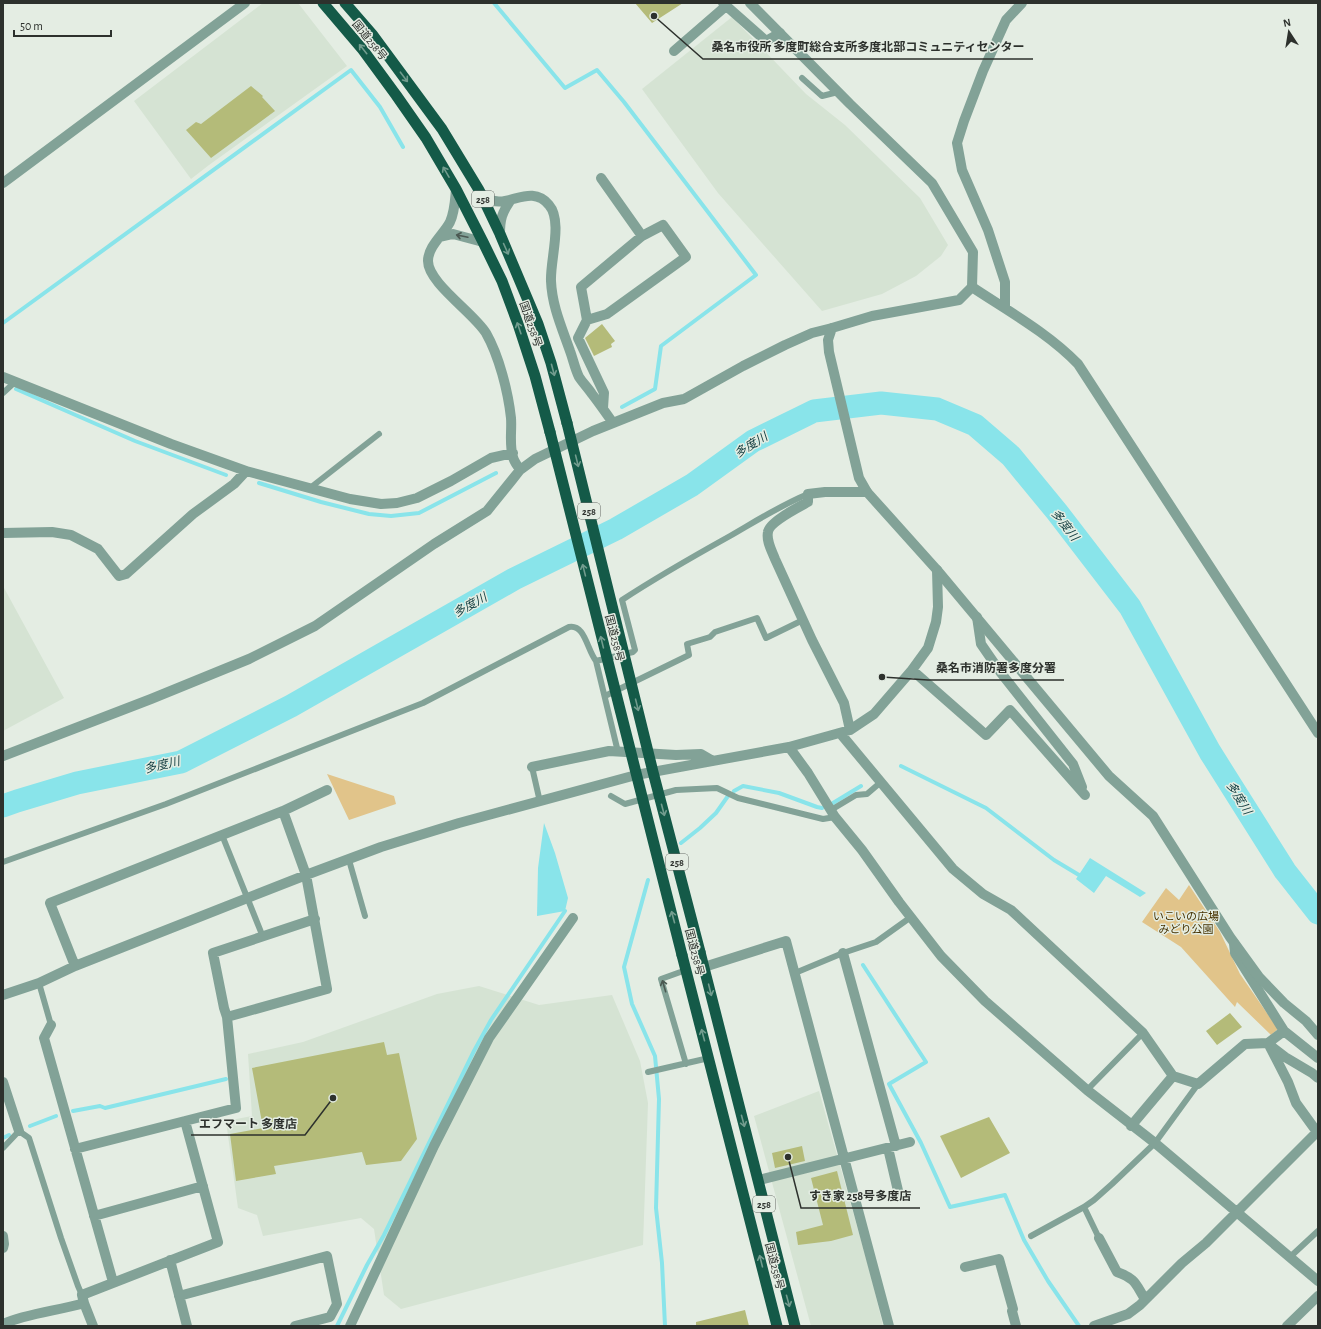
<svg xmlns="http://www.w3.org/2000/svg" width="1321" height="1329" font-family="'Alegreya Sans','Noto Sans JP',sans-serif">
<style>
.built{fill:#d5e3d3}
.green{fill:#e1c48a}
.water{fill:#89e4ea}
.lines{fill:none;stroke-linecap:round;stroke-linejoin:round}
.stream{stroke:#89e4ea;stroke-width:4}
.river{stroke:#89e4ea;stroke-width:23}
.building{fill:#b4bb79}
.service{stroke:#82a297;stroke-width:6}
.minor{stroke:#82a297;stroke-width:10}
.tertiary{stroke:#82a297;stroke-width:10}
.trunk{stroke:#145a48;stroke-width:11}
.trunk-bridge{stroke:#145a48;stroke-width:11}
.oneway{stroke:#729c8e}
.oneway2{stroke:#4b5952}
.labels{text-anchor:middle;stroke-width:3;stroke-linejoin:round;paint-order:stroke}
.shield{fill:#e4ede3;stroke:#646964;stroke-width:1}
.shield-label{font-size:10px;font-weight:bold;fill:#2d312d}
.street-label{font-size:11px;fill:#2d312d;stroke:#e4ede3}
.park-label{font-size:11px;fill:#463200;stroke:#e4ede3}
.water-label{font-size:12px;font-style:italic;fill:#0f3b3e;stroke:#e4ede3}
.leader{fill:none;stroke:#2d312d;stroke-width:1.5}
.callout-dot{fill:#2d312d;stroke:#e4ede3;stroke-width:1.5}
.callout-label{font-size:12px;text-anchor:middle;font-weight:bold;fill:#2d312d;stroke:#e4ede3;stroke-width:3;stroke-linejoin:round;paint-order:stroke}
</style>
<rect width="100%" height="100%" fill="#e4ede3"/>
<path class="built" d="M263,3H298L347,66L209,165L191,179L134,101Z
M732,17L806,94L845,125L920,198L948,245L941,256L916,276L882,294L822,311L718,193L642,89Z
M3,586L64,698L3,731Z
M479,986L539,1005L612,995L640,1061L648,1103L643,1245L401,1309L384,1295L374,1229L361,1218L263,1236L257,1215L238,1208L226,1121L252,1116L248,1054L303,1042L437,994Z
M819,1091L871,1276L883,1326H811L754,1116Z"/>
<path class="green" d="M327,774L394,796L396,804L349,820Z
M1189,885L1220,932L1240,974L1278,1029L1271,1035L1237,1002L1235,1007L1181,947L1142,922L1166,888L1179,900Z"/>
<path class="water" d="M544,823L555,853L568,898L565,911L537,916L538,868Z
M1090,858L1146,893L1140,897L1106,876L1094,893L1076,879Z"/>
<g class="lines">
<path class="stream" d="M494,3L565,88L597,70L624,102L756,275L661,346L655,389L622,407
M3,323L351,70L380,107L403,147
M16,389L135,441L226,475
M259,483L321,502L369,514L391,516L419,513L496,473
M901,766L986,808L1054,860L1079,875
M734,791L743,786L779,793L817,807L822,808
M833,803L861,786
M681,843L700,828L716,813L728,796
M648,880L624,967L632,1004L655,1056L659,1099L656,1208L662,1263L665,1326
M863,965L926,1062L889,1084L921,1143L950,1207L1005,1195L1024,1240L1048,1281L1079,1326
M73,1111L100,1106L105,1108L226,1079
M30,1126L56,1116
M3,1138L9,1135
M337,1326L367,1265L384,1235L474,1051L491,1020L565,911"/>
<path class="river" d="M3,806L17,801L77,783L181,762L291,706L514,579L616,529L692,485L753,441L814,411L881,403L937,409L975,425L1011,456L1057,512L1130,607L1210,752L1285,871L1318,913"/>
</g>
<path class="building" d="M635,3H683L652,23Z
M251,86L263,96L262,97L275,111L211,158L186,130L196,122L201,124Z
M602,324L615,341L611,344L612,347L594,356L585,338Z
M1230,1013L1242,1027L1217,1045L1206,1031Z
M384,1042L387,1055L399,1053L417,1139L401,1161L366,1165L362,1152L274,1166L276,1174L236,1181L230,1134L263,1128L252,1068Z
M989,1117L1010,1153L961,1178L940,1136Z
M802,1146L805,1161L775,1168L772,1153Z
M837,1171L853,1235L831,1241L798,1245L796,1232L823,1225L811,1178Z
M745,1310L749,1326H696V1322Z"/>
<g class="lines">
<path class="service" d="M802,78L822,96L838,92
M3,393L15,382
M310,488L379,434
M596,661L633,652L635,650L622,600C657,577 694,556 730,536C756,521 781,505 808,494
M605,696L689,655L687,644L710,637L715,632L757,618L766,638L803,620
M532,767L540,802
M611,796L625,804L676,790L717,788L738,798L823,819L835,817
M831,810L856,795L867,794L881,782
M222,835L263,937
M349,860L365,916
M3,862L166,804L423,703L569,627C585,624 587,650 596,661L618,752
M686,970L661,979L686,1064
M795,973L843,953L876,942L911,917
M39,983L51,1025
M648,1072L709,1058
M1087,1090L1143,1033
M3,1148L19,1131L29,1138L61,1238L78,1286L82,1295
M1084,1207L1099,1238
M1031,1236L1084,1207L1094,1200L1112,1184L1155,1143L1198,1084
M1290,1257L1318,1231"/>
<path class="minor" d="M723,3L766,41L780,33
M674,51L726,6
M601,178L642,236
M3,183L245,3
M456,189C455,200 455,211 450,222C444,234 428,246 428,261C428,283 474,313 486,333C499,356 508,391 511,418C512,430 509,445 513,457C514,462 518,466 520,470
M480,192C482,194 484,197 487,198C506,211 530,182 549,205C563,221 550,260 551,281C552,306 562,328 570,351C573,359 575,369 579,377C583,383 588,388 592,394C599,403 606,413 613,423
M500,234C500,219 502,213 510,201
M440,237L453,234L483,242
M972,287C1008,311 1048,333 1078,364L1318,733
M1005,308V282L988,230L962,170L957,143L964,121L983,71L1006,20L1022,3
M587,320L607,314L686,257L663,225L642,236L581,287L587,320L578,338L604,393L603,408
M3,377L171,444L246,471L350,499L381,504L397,503L417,498L451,481L491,458L513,453
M3,533L52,532L71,535L98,549L119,576L126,574L193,514L234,484L246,471
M977,617L981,644L1001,673L1073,764L1082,787
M912,670L986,735L1010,710L1085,795
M850,730L844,703L812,640L775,559C772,551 766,541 768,532C769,522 799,507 808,502V494L825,492H867
M840,733L953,869L983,894L1011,910L1143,1033L1173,1076L1198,1084L1245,1044L1268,1043L1284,1031
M789,747L808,773L835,817L862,850L899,902L941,956L985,1001L1087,1090L1155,1143L1318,1281
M3,756L151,699L249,659L315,626L434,544L487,511L512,480L520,470L535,459L593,431L663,403L684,399L743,366L785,345L812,333L832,328
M532,767L609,751L676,755L701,754L713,761
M283,811L327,790
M1234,943L1235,953L1284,1031L1318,1058
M843,953L896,1146
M75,966L50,903L283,811L306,875L327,989L227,1017L236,1108L185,1121L218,1242L82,1295L84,1303L93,1326
M704,967L786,941L889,1326
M3,995L39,983L75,966L306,875L381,847L459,823L636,775L789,747L850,730L874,714L912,670L928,648L936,622L938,607L937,570
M227,1017L224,1008L213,953L315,919
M51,1025L44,1038L113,1282
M1272,1047L1285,1057L1312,1073L1318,1078
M3,1082L19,1131
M1131,1126L1173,1076
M888,1148L899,1195
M75,1149L185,1121
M759,1180L910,1142
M94,1216L203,1186
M3,1236L4,1244L3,1248
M1099,1238L1117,1272C1136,1279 1135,1283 1145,1299
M170,1260L187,1326
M965,1267L999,1259L1013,1309L1012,1311L1016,1326
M179,1296L327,1256L337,1304L330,1317L295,1326
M3,1324C28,1313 57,1311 84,1303
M350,1326L434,1146L489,1038L573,918
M1094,1326L1128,1314L1140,1305L1182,1263L1206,1243L1317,1132L1296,1103L1288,1082L1268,1043
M1287,1326L1318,1296"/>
<path class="tertiary" d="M750,3L850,104L932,183L973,252L972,287L959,300L872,316L832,328L828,340L829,352L859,478L867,492L937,570L1109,776L1153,816L1230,937L1259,977L1284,1003L1306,1021L1318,1035"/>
<path class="trunk" d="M323,3L363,50L396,95L426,138L456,189L483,242L502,281L518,324L535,376L550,432
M345,3L372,34L442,129L479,190L500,234L538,324L551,363L567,423
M700,952L795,1326
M682,955L777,1326"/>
<path class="trunk-bridge" d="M567,423L653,772L700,952
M550,432L682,955"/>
</g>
<defs><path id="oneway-shaft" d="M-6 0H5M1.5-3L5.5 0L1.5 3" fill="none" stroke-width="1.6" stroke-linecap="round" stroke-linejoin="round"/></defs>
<g class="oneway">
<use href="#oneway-shaft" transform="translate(363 49) rotate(-129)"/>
<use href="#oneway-shaft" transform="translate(404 77) rotate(53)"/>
<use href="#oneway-shaft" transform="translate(446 172) rotate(-120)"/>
<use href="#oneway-shaft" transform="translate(506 249) rotate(66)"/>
<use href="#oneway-shaft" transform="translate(519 328) rotate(-109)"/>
<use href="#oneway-shaft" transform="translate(553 370) rotate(75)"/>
<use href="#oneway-shaft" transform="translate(577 461) rotate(76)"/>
<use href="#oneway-shaft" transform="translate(584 570) rotate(-104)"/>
<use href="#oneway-shaft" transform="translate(602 642) rotate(-104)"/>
<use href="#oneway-shaft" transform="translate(637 705) rotate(76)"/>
<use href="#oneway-shaft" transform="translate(663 810) rotate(75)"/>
<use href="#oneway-shaft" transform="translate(673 917) rotate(-105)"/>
<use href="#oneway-shaft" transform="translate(710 990) rotate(76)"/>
<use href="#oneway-shaft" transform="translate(703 1035) rotate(-105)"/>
<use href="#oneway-shaft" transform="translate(743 1121) rotate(75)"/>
<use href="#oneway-shaft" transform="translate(761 1261) rotate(-104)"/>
<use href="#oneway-shaft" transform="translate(788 1301) rotate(75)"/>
</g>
<g class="oneway2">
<use href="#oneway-shaft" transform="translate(462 236) rotate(-168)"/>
<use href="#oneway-shaft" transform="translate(664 986) rotate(-106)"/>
</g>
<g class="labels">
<g class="shield">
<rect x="472" y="191" width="22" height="16" rx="3"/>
<rect x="578" y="503" width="22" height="16" rx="3"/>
<rect x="666" y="854" width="22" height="16" rx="3"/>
<rect x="753" y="1196" width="22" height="16" rx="3"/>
</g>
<g class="shield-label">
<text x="483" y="203">258</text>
<text x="589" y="515">258</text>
<text x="677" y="866">258</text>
<text x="764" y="1208">258</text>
</g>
<g class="street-label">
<text transform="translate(370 40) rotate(51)" y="4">国道258号</text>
<text transform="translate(531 324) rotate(71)" y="4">国道258号</text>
<text transform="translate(615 638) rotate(76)" y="4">国道258号</text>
<text transform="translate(695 952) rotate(76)" y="4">国道258号</text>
<text transform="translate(775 1266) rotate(76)" y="4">国道258号</text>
</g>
<g class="park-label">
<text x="1186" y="920">いこいの広場<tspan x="1186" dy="13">みどり公園</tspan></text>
</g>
<g class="water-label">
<text transform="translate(751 445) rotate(-32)" y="4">多度川</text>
<text transform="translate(1065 525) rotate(52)" y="4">多度川</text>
<text transform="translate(470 605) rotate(-29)" y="4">多度川</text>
<text transform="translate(162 765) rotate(-13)" y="4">多度川</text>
<text transform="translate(1239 798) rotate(58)" y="4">多度川</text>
</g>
</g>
<path class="leader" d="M654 16L703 59H1033M882 677L928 680H1064M333 1098L305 1135H191M788 1157L801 1208H920"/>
<g class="callout-dot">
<circle cx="654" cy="16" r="4"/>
<circle cx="882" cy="677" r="4"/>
<circle cx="333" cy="1098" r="4"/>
<circle cx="788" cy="1157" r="4"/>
</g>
<g class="callout-label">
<text x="868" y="51">桑名市役所 多度町総合支所多度北部コミュニティセンター</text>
<text x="996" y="672">桑名市消防署多度分署</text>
<text x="248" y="1128">エフマート 多度店</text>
<text x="860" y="1200">すき家 258号多度店</text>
</g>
<rect width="1321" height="1329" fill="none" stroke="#2d312d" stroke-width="8"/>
<g transform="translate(1289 32) rotate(348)" stroke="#e4ede3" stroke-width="3" paint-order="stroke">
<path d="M0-3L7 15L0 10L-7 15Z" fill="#2d312d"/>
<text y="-6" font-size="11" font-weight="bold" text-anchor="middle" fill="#2d312d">N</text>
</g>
<path d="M14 30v6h97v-6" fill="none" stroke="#2d312d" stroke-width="2"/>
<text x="20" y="30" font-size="12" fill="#2d312d" stroke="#e4ede3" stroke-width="3" paint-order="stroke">50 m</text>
</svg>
